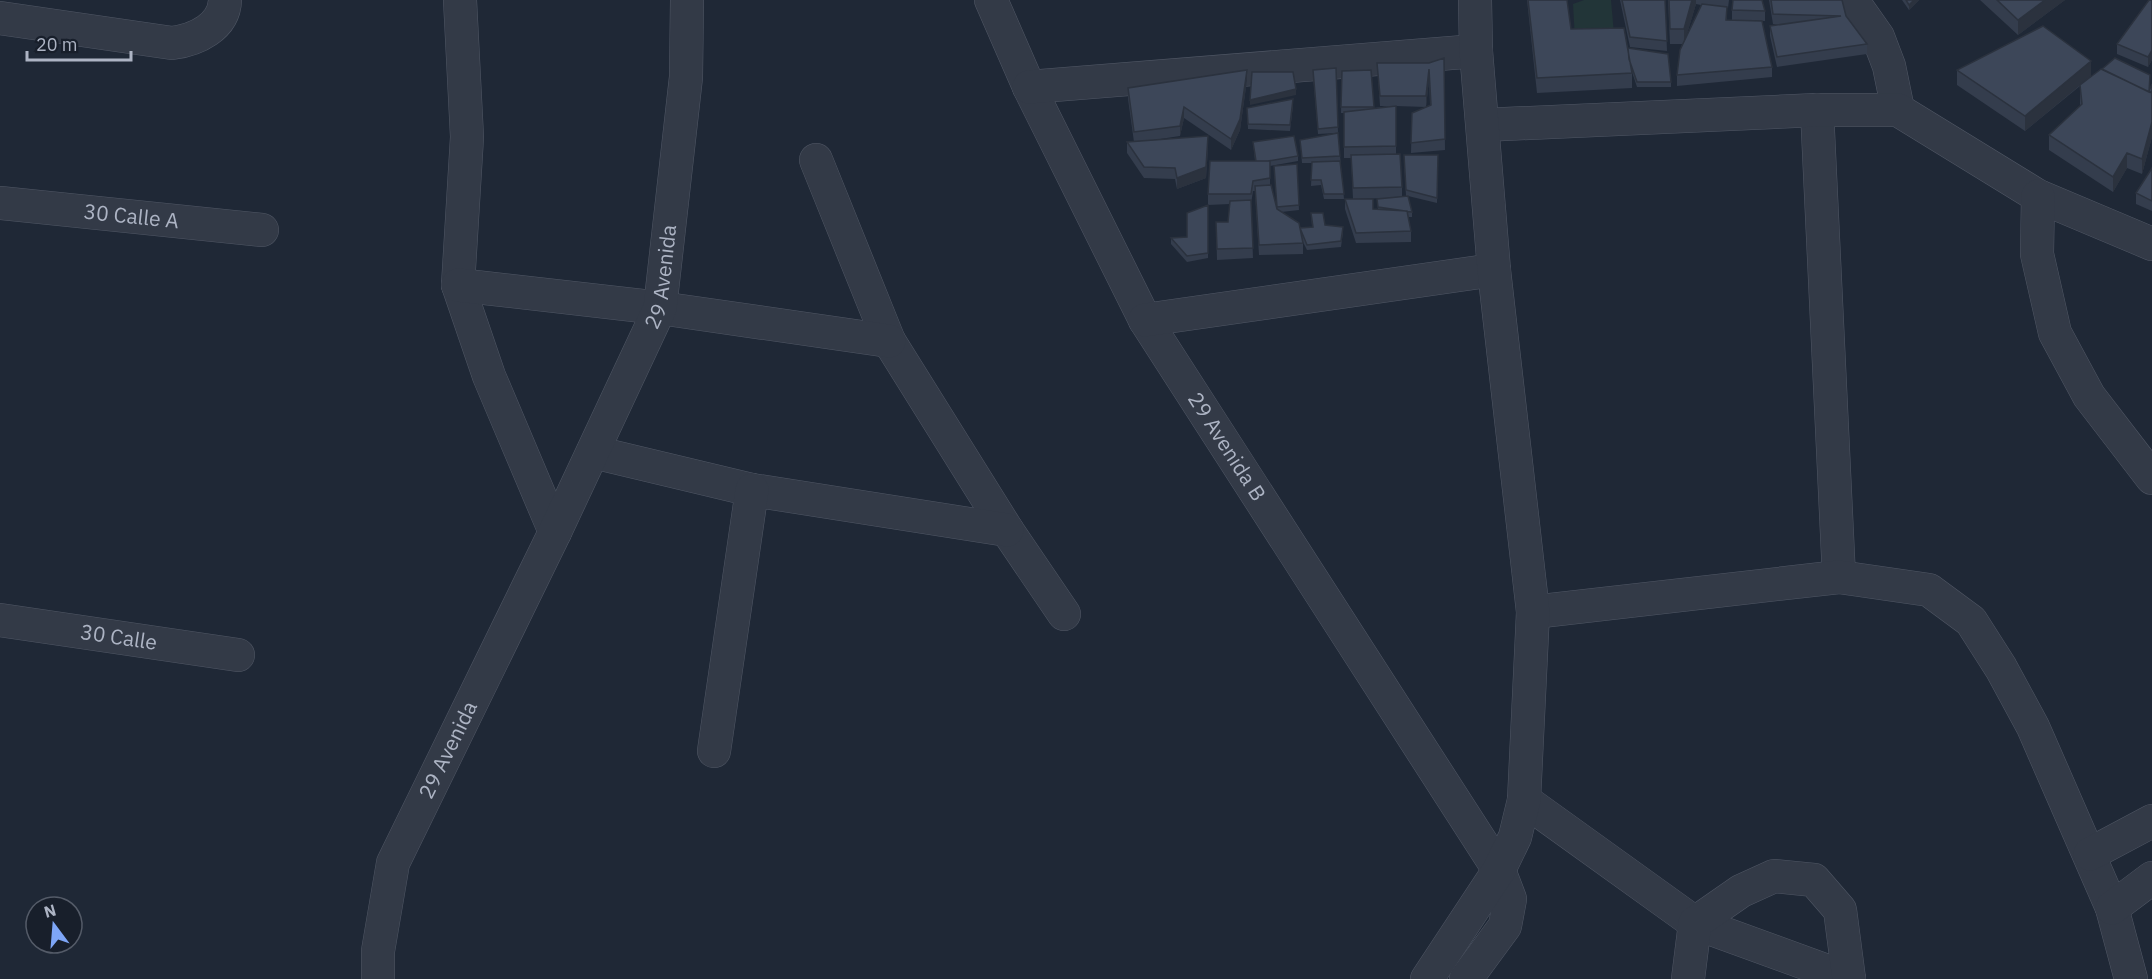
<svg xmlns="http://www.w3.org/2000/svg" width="2152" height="979" font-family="'IBM Plex Sans',sans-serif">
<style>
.green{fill:#223538}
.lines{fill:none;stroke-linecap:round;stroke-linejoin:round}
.street-casing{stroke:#505765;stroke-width:34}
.street{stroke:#333a47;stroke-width:33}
.wall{fill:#343d4d;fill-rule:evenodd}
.shaded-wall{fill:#2b323e}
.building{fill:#3d4759;stroke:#2b323e;stroke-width:1.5}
.labels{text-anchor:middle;stroke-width:4.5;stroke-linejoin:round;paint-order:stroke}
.street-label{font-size:21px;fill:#adb4c4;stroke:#181f2b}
</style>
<rect width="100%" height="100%" fill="#1f2836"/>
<path class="green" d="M1584,0H1611L1614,34L1575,40L1573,4Z"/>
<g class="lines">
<g class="street-casing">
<g id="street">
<path d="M460,0L467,137L458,285L489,376L555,532"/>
<path id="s1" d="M991,0L1029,87L1145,320L1499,870L1510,899L1505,926L1466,979"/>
<path d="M1852,0L1878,37L1889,66L1898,110"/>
<path d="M0,18L172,43C196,40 224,27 225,0"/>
<path d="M1029,87L1476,51"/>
<path d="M1817,110L1839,577"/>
<path d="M1483,125L1817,110H1898L2038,196L2152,244"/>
<path d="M816,160L889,341L1007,530L1064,614"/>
<path d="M2038,196L2037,254L2055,333L2089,396L2152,478"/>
<path id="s2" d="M0,203L262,230"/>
<path d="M458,285L660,308L889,341"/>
<path d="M1145,320L1494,270"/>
<path d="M593,452L752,490L1007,530"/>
<path d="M1533,612L1839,577L1929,590L1971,621L2001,668L2033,727L2112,908L2131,979"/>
<path id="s3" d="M0,620L238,655"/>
<path d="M714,751L752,490"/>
<path d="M1524,800L1695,923L1849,979"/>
<path d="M2090,854L2152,821"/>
<path d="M2112,908L2152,878"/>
<path id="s4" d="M378,979V951L393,863L555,532L660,308L686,77L687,0"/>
<path d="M1427,979L1499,870L1515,837L1524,800L1533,612L1494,270L1476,51L1475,0"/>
<path d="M1688,979L1695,923L1741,891L1774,876L1814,880L1840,910L1849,979"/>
</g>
</g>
<use href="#street" class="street"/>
</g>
<path class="wall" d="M1527,0H1567L1571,29L1628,48L1671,82V87H1637L1632,72V88L1537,93Z
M1620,0H1665L1667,51L1630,47Z
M1668,0H1729L1728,8L1727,7V20L1772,67V77L1677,86V75L1682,44H1670ZM1696,4L1701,5L1686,37Z
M1769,0H1842L1846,16L1867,44V54L1777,67L1770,36V26L1778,25L1773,24Z
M1902,0H1919L1909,10Z
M1980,0H2065L2018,35Z
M2152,0V60L2148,67L2117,54V44Z
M1732,10L1765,11V21L1732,20Z
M1444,58L1445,150L1411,153L1412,113L1426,107L1396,106V154L1402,187V196H1406L1404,160L1438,155L1437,203L1408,196L1412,212V217H1408L1411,231V242L1356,243L1345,209V199L1373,209H1378L1377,199L1386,198L1353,199L1351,158H1344V113H1341L1342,71L1374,108L1389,106H1380L1377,63H1429ZM1429,80L1430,105L1426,107Z
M1336,68L1338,133L1344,199H1324L1321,185L1311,186L1312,163H1302L1300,140L1337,133L1318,134L1313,75Z
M1957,70L2091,76L2149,89L2152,84V137L2142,174L2127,168L2113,192L2049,150V135L2080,106V86L2025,131L1957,85Z
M1247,80L1240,130L1231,150L1184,118L1180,136L1147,141L1208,147L1206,178L1177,189L1175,179L1144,178L1127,153V142H1134L1128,99V88Z
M1293,105L1290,131L1248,129L1247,108Z
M1253,142L1298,156V161L1270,166V185L1277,209L1274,166L1297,164L1299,210L1281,212L1300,228L1312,227L1311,213L1325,225L1343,232L1341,247L1307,250L1303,242V254L1259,255L1255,191H1253L1251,204L1253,258L1217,260L1216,222H1228L1230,204L1208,205V194L1255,161Z
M2152,168V211L2136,204V193Z
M1208,205V258L1187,262L1171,244V238L1187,237Z"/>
<path class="shaded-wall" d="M1692,0H1696V4L1684,44V29Z
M1914,0H1919L1909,10V5Z
M2045,0H2065L2018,35V20Z
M2152,50V60L2148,67V57Z
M2091,61V76L2025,131V116Z
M1429,69V80L1426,107V96Z
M1247,70V80L1240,130L1231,150V139Z
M1296,89V95L1250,105V100Z
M1184,107V118L1180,136V126Z
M2152,122V137L2142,174V159Z
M1208,136L1206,178L1177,189V178Z
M2127,153V168L2113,192V177Z"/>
<path class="building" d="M1528,0H1567L1571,29L1624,28L1632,73L1537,78Z
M1622,0H1665L1667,41L1630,37Z
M1669,0H1692L1684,29H1670Z
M1733,0H1762L1765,11L1732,10Z
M1771,0H1842L1846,16L1867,44L1777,57L1770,26L1841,16L1773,14Z
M1906,0H1914L1909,5Z
M1997,0H2045L2018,20Z
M2149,0H2152V50L2148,57L2117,44Z
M1702,4L1727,7L1726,20L1762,21L1772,67L1677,75L1680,50Z
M2043,26L2091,61L2025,116L1957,70Z
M1628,48L1668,54L1671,82H1637L1629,59Z
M1444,58L1445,139L1411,143L1412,113L1431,105L1429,69L1426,96H1380L1377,63H1429Z
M2115,58L2150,75L2149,92L2102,69Z
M1336,68L1338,127L1318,129L1313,70Z
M2101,69L2152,93V122L2142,159L2127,153L2113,177L2049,135L2082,104L2080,85Z
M1247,70L1240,119L1231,139L1184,107L1180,126L1134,132L1128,88Z
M1371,70L1374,107H1341L1342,71Z
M1252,72H1293L1296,89L1250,100Z
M2152,84V93L2149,91Z
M1293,99L1290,125L1248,124L1247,108Z
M1396,106V146L1344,147V112Z
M1338,133L1340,156L1302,158L1300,140Z
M1208,136L1206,167L1177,178L1175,168L1144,167L1127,142Z
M1294,136L1298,156L1268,161H1256L1253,142Z
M1400,154L1402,187L1353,188L1351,155Z
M1404,155H1438L1437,198L1406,190Z
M1210,161H1270V178L1253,181L1251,194H1208Z
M1340,161L1344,194H1324L1321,180H1311L1312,162Z
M1297,164L1299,205L1277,207L1274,166Z
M2152,168V201L2136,193Z
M1271,185L1277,209L1299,223L1303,243L1259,245L1255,186Z
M1408,196L1412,212L1378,207L1377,199Z
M1345,199H1373V209L1407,211L1411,231L1356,233Z
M1251,200L1253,248L1217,249L1216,222H1228L1230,201Z
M1208,205V253L1187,256L1171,238L1187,237V213Z
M1311,213H1323L1325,225L1343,227L1341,241L1307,245L1300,228L1313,227Z"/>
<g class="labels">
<g class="street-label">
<text dy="7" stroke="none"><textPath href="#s2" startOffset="132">30 Calle A</textPath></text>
<text dy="7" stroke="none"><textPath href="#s4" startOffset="764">29 Avenida</textPath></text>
<text dy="7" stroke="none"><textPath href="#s1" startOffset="506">29 Avenida B</textPath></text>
<text dy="7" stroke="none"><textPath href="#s3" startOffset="120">30 Calle</textPath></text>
<text dy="7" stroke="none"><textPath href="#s4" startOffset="243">29 Avenida</textPath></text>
</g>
</g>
<g transform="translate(54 925) rotate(344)"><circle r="28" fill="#181f2b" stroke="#545b68" stroke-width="1.5"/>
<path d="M0-4.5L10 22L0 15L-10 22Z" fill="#7ea6f7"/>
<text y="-9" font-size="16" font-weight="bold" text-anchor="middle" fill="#adb4c4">N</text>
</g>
<path d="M27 51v9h104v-9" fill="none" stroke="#adb4c4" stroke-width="3"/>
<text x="36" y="51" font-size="18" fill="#adb4c4" stroke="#181f2b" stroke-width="4.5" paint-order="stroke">20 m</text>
</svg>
